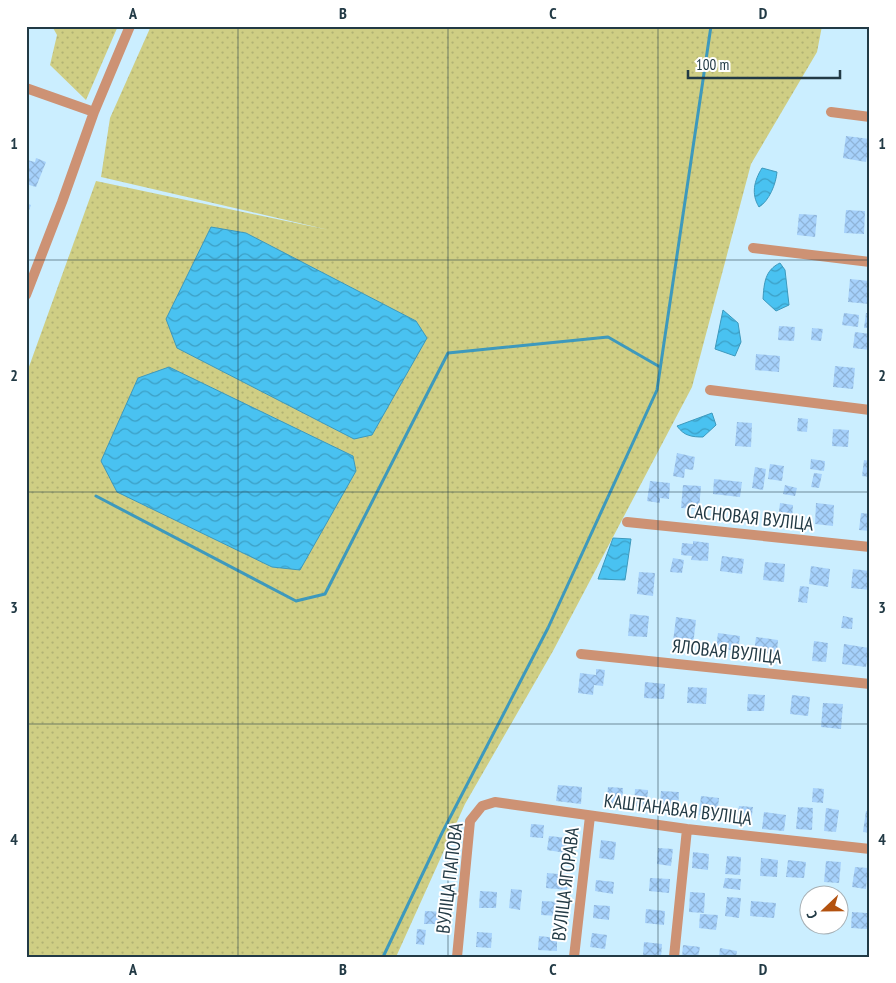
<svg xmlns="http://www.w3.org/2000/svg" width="896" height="983" font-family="'PT Sans Narrow',sans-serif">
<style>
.grass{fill:url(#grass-dots)}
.water{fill:url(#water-waves);stroke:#3d99bd}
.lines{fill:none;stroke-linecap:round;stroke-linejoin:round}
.stream{stroke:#3d99bd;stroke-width:3}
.building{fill:url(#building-cross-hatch)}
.minor{stroke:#cd9274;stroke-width:10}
.grid{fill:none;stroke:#223a45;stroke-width:1;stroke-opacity:0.55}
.labels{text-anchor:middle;stroke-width:4;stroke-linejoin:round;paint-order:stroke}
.street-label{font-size:19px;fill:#223a45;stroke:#fff}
.neatline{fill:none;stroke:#223a45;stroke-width:2}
.grid-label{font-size:16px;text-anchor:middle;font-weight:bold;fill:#223a45}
</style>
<defs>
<pattern id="grass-dots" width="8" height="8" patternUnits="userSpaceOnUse" patternTransform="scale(1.25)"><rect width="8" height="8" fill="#cfce84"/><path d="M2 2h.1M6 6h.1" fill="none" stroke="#b1b273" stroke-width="1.8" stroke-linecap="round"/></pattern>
<pattern id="water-waves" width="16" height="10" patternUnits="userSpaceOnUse" patternTransform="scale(1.25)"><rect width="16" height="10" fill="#49c2f1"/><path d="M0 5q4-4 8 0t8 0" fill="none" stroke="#3c9fc5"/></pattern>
<pattern id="building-cross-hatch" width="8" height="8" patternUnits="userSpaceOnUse" patternTransform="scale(1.25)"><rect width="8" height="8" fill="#a6d1fb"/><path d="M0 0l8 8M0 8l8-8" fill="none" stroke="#8fb4d8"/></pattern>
</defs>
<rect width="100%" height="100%" fill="#cbeeff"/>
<path class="grass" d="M52,26H118L86,100L50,65L57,35Z
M151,26H822L817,52L751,164L692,387L553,651L465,804L396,957H26V375L96,181L329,230L101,177L110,118Z"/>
<path class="water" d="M762,168L777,172C776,184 769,201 759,207C751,194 754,181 762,168Z
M211,227L246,233L416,321L427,338L372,435L354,439L177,348L166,319Z
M780,263L785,270L789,305L776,311L763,299C764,283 765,270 780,263Z
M723,310L738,323L741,342L735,356L715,349Z
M169,367L353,456L356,471L300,570L272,567L117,492L101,461L138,378Z
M712,413L716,425L703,437C692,437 684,436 677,426Z
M613,538L631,539L625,580L598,579Z"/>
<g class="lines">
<path class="stream" d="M96,496L296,601L325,594L448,353L608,337L660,367
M383,957L442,833L548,628L657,390L711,26"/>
</g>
<path class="building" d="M846,136L870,139L866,162L843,158Z
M36,158L46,162L36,187L26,184V162L27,160L35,162Z
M26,203L31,205L26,218Z
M846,210L865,211L864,234L844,233Z
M799,214L817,215L815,237L797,235Z
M850,279L870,281V304L848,302Z
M844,313L859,315L858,327L842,325Z
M866,313H870V328H864Z
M779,326L795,327L794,341L778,340Z
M812,328L823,329L821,341L811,340Z
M855,332L870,334V350L853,348Z
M756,354L780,356L779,372L755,370Z
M835,366L855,368L853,389L833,387Z
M798,418L808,419L807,432L797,431Z
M737,422L752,423L751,447L735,446Z
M833,429L849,430L848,447L832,446Z
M677,453L695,457L693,470L685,469L684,478L673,476Z
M811,459L825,461L824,471L810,469Z
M864,460L870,461V477L862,476Z
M770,464L784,466L782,481L768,479Z
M755,467L766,469L763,490L752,488Z
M814,473L822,474L819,488L811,487Z
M714,479L742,482L740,497L713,494Z
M650,481L670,483L669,499L660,498V503L647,501Z
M683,485L701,486L699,509L681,508Z
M785,485L797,488L795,496L783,494Z
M780,503L793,505L792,521L778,520Z
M816,503L834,505L833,526L815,524Z
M861,513L870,514V531L859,530Z
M693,541L709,543L708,561L691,560L692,556L681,555L682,543L693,544Z
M722,556L744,559L742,574L720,571Z
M673,558L684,560L682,573L670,572Z
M765,562L785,564L784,582L763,580Z
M811,566L830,569L828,587L809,584Z
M853,569L870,571V590L851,588Z
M639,572L655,573L653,596L637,594Z
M800,586L809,587L807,603L798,602Z
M630,614L649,616L647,637L628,636Z
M843,616L853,618L852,629L841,628Z
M676,617L696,620L693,645L673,642Z
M718,633L740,636L738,651L716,648Z
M756,637L778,640L777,654L754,652Z
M814,641L828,643L826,662L812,661Z
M844,644L869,648L866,667L842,664Z
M596,669L605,670L603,686L594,685L593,695L578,693L580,673L596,675Z
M645,682L665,684L664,699L644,698Z
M688,687L707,688L706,704L687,703Z
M748,694L765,695L764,711H747Z
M792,695L810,697L808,716L790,714Z
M823,703L843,704L841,729L821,727Z
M558,785L582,787L581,804L556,801Z
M608,787L623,788L622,805L606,803Z
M813,788L824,789L823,803L812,802Z
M635,789L648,790L647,807L634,806Z
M661,791L679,792L678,812L659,811Z
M701,796L719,798L717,817L699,815Z
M739,806L753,807L751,822L737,820Z
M798,807L813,808L812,830L796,829Z
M826,808L839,810L836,832L824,831Z
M866,811H870V833L863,832Z
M764,812L786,815L784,831L762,829Z
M531,824L544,825L543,838L530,837Z
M549,836L568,838L566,853L547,850Z
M601,840L616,842L614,860L599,858Z
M658,848L673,849L671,866L657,864Z
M693,852L709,854L708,870L692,868Z
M727,856L741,857L740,875L725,874Z
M761,858L778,860L777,877L760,876Z
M788,860L806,862L804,878L786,877Z
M826,861L841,862L839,883L824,882Z
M855,867L868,868L866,889L852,887Z
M547,873L569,875L567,890L546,888Z
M650,878L670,879L669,893L649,891Z
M725,878L741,879L740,890L723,888Z
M596,880L614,882L613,894L595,891Z
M511,889L522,890L520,910L509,908Z
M480,891L497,892L496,908H479Z
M690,892L705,893L704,913L689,912Z
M727,897L741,898L739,918L725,916Z
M542,901L559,902V916L541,915Z
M751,901L776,903L774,918L750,916Z
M594,905L610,906L609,920L593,918Z
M646,909L665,911L664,925L645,923Z
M425,911L444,912V924H424Z
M852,912L867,913V929L851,928Z
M700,914L718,915L716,930L699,928Z
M417,929L426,930L424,945L416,944Z
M477,932L492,933L491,948L476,947Z
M592,933L607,935L605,949L590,947Z
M539,936L557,938V951L538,950Z
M644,942L662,944L661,957L643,955Z
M683,945L700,947L698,957H682Z
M720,948L737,951L736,957H719Z"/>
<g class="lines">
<path class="minor" d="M26,88L94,112
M831,112L870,117
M753,248L870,262
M26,295L62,202L94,112L130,26
M710,390L870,410
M627,522L870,547
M581,654L870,684
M457,957L470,821L482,806L495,802L687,829L870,849
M574,957L590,816
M674,957L687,829"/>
</g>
<path class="grid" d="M238,26V957M448,26V957M658,26V957M26,260H870M26,492H870M26,724H870"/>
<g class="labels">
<g class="street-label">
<text transform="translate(750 517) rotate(6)" y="7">САСНОВАЯ ВУЛІЦА</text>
<text transform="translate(727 651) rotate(6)" y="7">ЯЛОВАЯ ВУЛІЦА</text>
<text transform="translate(678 809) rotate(7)" y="7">КАШТАНАВАЯ ВУЛІЦА</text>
<text transform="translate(449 878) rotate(-83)" y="7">ВУЛІЦА ПАПОВА</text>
<text transform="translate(565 884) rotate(-83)" y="7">ВУЛІЦА ЯГОРАВА</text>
</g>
</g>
<rect width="896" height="983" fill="none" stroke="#ffffff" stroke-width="55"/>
<g transform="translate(824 910) rotate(248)"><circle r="24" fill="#ffffff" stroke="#a7b0b5"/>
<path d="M0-4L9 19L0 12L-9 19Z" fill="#b3520f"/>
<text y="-8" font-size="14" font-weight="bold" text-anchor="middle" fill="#223a45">С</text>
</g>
<path d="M688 70v8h152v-8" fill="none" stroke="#223a45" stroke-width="2.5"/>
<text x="696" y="70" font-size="15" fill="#223a45" stroke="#ffffff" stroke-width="4" paint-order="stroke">100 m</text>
<rect x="28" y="28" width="840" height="928" class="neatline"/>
<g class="grid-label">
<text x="133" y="19">A</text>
<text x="343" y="19">B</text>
<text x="553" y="19">C</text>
<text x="763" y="19">D</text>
<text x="14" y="149">1</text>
<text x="882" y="149">1</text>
<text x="14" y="381">2</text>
<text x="882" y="381">2</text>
<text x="14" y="613">3</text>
<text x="882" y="613">3</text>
<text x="14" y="845">4</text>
<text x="882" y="845">4</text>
<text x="133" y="975">A</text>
<text x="343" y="975">B</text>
<text x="553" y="975">C</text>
<text x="763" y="975">D</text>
</g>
</svg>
